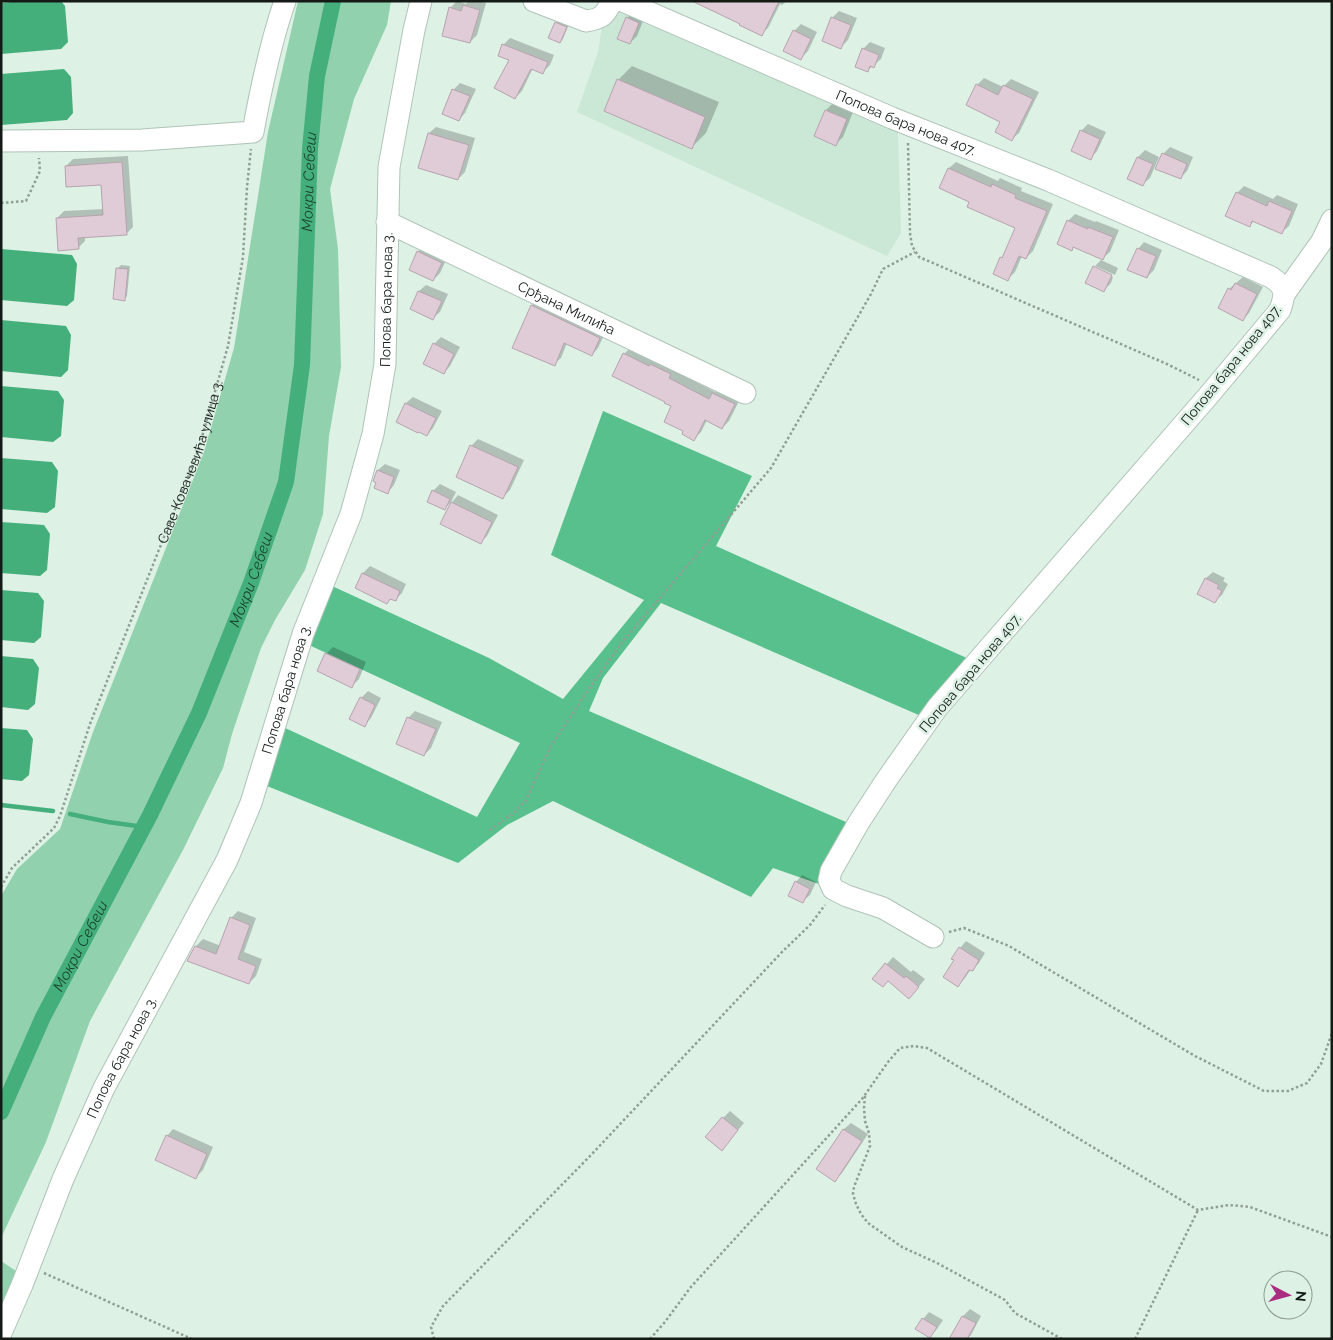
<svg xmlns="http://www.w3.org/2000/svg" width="1333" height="1340" font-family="Raleway,sans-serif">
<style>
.built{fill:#cbe7d6}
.green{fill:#91d1ad}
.forest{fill:#57c08c}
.water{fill:#45af7c}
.shadow{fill:#0003}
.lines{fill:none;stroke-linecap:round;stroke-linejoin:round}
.stream{stroke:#45af7c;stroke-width:4.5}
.canal{stroke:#45af7c;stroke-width:16}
.building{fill:#e0ccd7;stroke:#b7a3ae}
.minor-casing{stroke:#afc3b7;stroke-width:23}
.path{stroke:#909f96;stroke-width:2.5;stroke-dasharray:2.5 2.5;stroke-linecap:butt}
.minor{stroke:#fff;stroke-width:21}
.labels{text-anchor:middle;stroke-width:5;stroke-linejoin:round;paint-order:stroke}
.street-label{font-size:14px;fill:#141b17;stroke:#ddf1e5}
.water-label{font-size:15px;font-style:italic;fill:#1a4630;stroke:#ddf1e5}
</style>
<rect width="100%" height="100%" fill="#ddf1e5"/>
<path class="built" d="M616,5L898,133L901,233L887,256L577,112L598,52L602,27Z"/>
<path class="green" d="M298,1H391L387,25L354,99L330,189L338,249L341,367L329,436L323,514L305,570L275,620L261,648L232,734L223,768L183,850L90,1021L46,1142L1,1238V896L17,869L60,829L93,732L204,452L234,348L268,132Z
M1,1261L25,1277L1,1333Z"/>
<path class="forest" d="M603,411L752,476L716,546L969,659L921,716L661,603L603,678L589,711L846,822L819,884L773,868L751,897L553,801L507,825L458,863L262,784L283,727L477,817L520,743L309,645L332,586L489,658L563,699L644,600L551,555Z"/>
<path class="water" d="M21,1H61L65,6L68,42L61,49L1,54V3Z
M64,69L71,77L73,113L67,120L1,125V74Z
M1,249L72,255L77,264L74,300L67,306L1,300Z
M1,320L66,326L71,335L68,370L61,377L1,371Z
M1,386L58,391L64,400L61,436L53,442L1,437Z
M1,458L52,462L58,471L55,507L47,513L1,509Z
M1,522L44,525L50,534L47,570L40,576L1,573Z
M1,590L38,593L44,601L41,637L34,643L1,640Z
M1,656L33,659L39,668L35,704L28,710L1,707Z
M1,728L27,730L33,739L29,775L22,781L1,779Z"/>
<path class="shadow" d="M457,1L466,4L468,1H479L486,3L477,35L470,42L450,8Z
M697,1H787L782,5L780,4L768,28L761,34Z
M634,11L645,16L637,36L630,43L627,18Z
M839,11L857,18L848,40L841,47L832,18Z
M559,20L569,24L563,39L560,42L556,23Z
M801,24L817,32L808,51L801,58L794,31Z
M510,38L554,55L550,65L543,72L533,68L522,91L515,98L511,59L503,45Z
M870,42L885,48L881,59L868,70L863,49Z
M632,66L719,102L706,133L692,147L618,80Z
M984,78L1003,87L1011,79L1039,92L1019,133L1012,139L977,85Z
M460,83L476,89L465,113L459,120L444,113L454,89Z
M833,103L853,112L843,137L836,144L816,135L826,110Z
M1088,124L1106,132L1097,151L1091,158L1081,131Z
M436,127L475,138L465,172L458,179L429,133Z
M1170,147L1193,157L1187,171L1180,178L1163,154Z
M1145,150L1159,157L1150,178L1143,184L1129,178L1138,157Z
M128,156L133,227L126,234L85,237V241L78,248L57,218L64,211L104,209L103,184L66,166L73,159Z
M956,162L998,181L1000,178L1022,188L1021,191L1053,204L1033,251L1026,258L1022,256L1015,272L1008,279L994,273L1001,258L1005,253L1016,227L971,201L949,168Z
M1244,186L1273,199L1277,195L1298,204L1289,226L1282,232L1255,220L1249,226L1237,193Z
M1075,214L1095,222L1096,221L1119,230L1110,252L1103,258L1074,246L1071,249L1068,221Z
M1144,242L1162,250L1154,270L1147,277L1138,249Z
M425,245L448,256L440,273L433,280L418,252Z
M1101,260L1118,268L1115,275L1095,266Z
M121,265L130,266L127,296L124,299L118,268Z
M1095,266V269L1113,277L1111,283L1104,290L1094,267Z
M1243,277L1263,287L1249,313L1243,320L1229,289Z
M426,285L448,294L440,312L433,318L411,309L419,291Z
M539,298L606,331L598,348L592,355L567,343L561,358L554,364L514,347L532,305Z
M441,337L460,347L450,366L444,373L434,344Z
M631,347L677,367L675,371L715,392L720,387L741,397L729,421L722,428L707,420L701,432L694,439L685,431L673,406L624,354Z
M413,397L442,411L433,428L427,435L397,422L406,403Z
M478,439L524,460L510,490L503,497L471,446Z
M385,464L400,470L394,485L388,492L378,482L375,481L378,470Z
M440,484L456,492L451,502L444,509L433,491Z
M458,495L498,515L487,536L481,542L441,523L452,502Z
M370,566L406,584L402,593L395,600L391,598L387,602L356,587L363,573Z
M1213,572L1225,578L1223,581L1228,584L1222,595L1215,601L1199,593L1206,578Z
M333,647L366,662L359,679L352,686L326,654Z
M368,691L381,698L371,718L365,725L361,698Z
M415,711L442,722L431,748L424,755L408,718Z
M802,875L816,882L810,895L803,901L796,882Z
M238,911L256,918L244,952L262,959L256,976L249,983L189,960L196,946L203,939L221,946L231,918Z
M966,941L985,953L979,963L972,970L971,969L965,978L958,985L955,960L960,948Z
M893,957L911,972L913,970L925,979L916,990L888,980L874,979Z
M730,1111L744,1123L728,1142L723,1118Z
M851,1123L868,1134L842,1173L835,1180L818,1169L844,1129Z
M173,1129L213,1147L203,1170L196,1177L167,1136Z
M970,1309L981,1316L971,1335L967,1339H958L952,1336L963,1316Z
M929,1312L943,1320L937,1329L930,1336L923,1319Z"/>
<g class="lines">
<path class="stream" d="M1,805L53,811
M70,814L108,822L144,827"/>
<path class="canal" id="s1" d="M1,1112L43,1017L150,815L199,713L251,583L286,482L302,365L310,149L317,76L333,1"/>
</g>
<path class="building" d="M692,1H779L762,36L739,25L740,24Z
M463,5L480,10L470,43L442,36L449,7L461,11Z
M626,17L639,23L630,44L617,39Z
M831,17L851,25L841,49L822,41Z
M555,22L567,27L560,43L548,38Z
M793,30L811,39L801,60L783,51Z
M502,44L548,62L543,74L531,69L515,99L494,88L509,60L498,56Z
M862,48L879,55L874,68L870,66L868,72L855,67Z
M617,79L705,117L692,149L604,111Z
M976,84L998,95L1003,85L1033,99L1012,141L995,132L1000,122L966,105Z
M452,89L470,96L459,121L442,114Z
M825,110L847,119L836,146L814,136Z
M1080,130L1100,139L1091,160L1071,151Z
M428,133L469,145L458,180L418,168Z
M1162,153L1187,164L1181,179L1155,169Z
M1137,157L1153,164L1143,186L1127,179Z
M122,162L127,235L78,238L79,249L58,251L56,218L103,215L101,185L66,187L65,166Z
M948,168L991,187L992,184L1016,195L1015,198L1047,211L1026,259L1019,256L1008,281L993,274L1000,257L1002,258L1015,228L967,207L969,202L939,188Z
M1236,192L1267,206L1269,201L1292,211L1282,234L1252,221L1250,227L1225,216Z
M1067,220L1088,229V227L1113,237L1103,260L1073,247L1072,251L1057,244Z
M1137,248L1156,256L1147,278L1127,270Z
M417,251L442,263L433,281L409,270Z
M1093,266L1112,275L1104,292L1085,283Z
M116,268L128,269L125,301L113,299Z
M1235,283L1257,294L1243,321L1218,308L1228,288L1231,290Z
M418,291L442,301L433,320L410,309Z
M531,305L600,338L592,356L564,343L555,366L512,348Z
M433,343L454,354L444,374L423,364Z
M623,353L649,366L650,364L671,374L669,378L709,399L712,393L735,404L722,429L705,420L694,441L682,434L683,431L664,422L671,406L664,403L665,402L612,376Z
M405,403L436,418L427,436L419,432L418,433L396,422Z
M470,445L518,467L503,499L456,477Z
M377,470L394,477L388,494L374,488L376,483L373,481Z
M432,490L450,499L445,510L427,502Z
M451,502L492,522L481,544L440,524Z
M362,573L400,591L396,601L390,599L387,604L355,588Z
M1205,578L1219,585L1217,588L1222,591L1215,603L1197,594Z
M325,653L360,669L352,688L317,671Z
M360,697L375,705L365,727L349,719Z
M407,717L436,729L424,756L396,744Z
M795,881L810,889L803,903L788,896Z
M230,917L250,925L238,959L256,966L249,984L187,961L195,946L216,954Z
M959,947L979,960L973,971L969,970L958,987L943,977L954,960L951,959Z
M885,963L904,978L906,976L919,987L909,999L888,981L883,987L872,979Z
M722,1117L738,1130L722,1151L705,1137Z
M843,1129L862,1141L835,1182L816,1169Z
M166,1135L207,1154L196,1179L155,1160Z
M962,1316L976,1323L967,1339H949Z
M922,1318L937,1327L930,1338L915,1329Z"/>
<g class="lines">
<g class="minor-casing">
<g id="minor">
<path d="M534,1L586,21C602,19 605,15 612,1"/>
<path id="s3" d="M623,1L892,118L1048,180L1271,277C1286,287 1286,293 1280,310L1209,395L937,708L887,779L859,822L831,871L829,880L833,889L847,896L883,908L933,937"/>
<path d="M1,141L142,140L253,132C261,88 270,44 285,1"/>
<path id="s4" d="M387,222L745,393"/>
<path d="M1285,293L1322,241L1332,220"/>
<path id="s5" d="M1,1333L22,1285L63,1179L104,1088L227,860L251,803L303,634L351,514L373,434L385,364L389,167L414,30L421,1"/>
</g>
</g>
<g class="path">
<path d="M908,143L910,233L912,246L919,257L1167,364L1199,380"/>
<path d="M1,203L26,201L40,171L39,158"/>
<path d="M490,830L514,813L526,800L550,748L590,687L624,640L771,468L871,294L883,269L915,252"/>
<path id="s2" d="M1,887L12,868L54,828L60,816L90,724L198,451L228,346L243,257L247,187L251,149"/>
<path d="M949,932L964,928L1009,946L1195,1056L1264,1091H1288L1307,1083L1321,1064L1332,1033"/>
<path d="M865,1096L864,1108L865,1121L869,1133L870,1146L854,1187L853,1194L856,1204L861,1214L868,1223L902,1247L937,1263L1005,1300L1015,1313L1062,1339"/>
<path d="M44,1273L192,1339"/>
<path d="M434,1339L431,1327L443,1306L591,1155L782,952L810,925L825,905"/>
<path d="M650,1339L665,1322L690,1288L862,1099L888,1062L900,1048L914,1046L927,1048L1198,1210L1229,1205L1250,1207L1332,1237"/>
<path d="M1135,1339L1198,1210"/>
</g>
<use href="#minor" class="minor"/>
</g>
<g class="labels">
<g class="street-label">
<text dy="5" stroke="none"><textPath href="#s3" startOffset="308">Попова бара нова 407.</textPath></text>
<text dy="5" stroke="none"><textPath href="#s5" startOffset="1111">Попова бара нова 3.</textPath></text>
<text dy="5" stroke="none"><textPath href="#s4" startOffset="199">Срђана Милића</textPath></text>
<text transform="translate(1231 365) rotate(-51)" y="5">Попова бара нова 407.</text>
<text dy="5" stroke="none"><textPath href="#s2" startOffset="471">Саве Ковачевића улица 3.</textPath></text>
<text transform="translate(970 673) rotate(-50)" y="5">Попова бара нова 407.</text>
<text dy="5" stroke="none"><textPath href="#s5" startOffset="706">Попова бара нова 3.</textPath></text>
<text dy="5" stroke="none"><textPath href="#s5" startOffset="301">Попова бара нова 3.</textPath></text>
</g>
<g class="water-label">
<text dy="5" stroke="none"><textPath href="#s1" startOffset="994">Мокри Себеш</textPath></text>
<text dy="5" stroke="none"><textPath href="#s1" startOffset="589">Мокри Себеш</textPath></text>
<text dy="5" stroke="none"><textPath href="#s1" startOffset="184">Мокри Себеш</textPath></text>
</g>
</g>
<rect width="1333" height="1340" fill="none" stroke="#141b17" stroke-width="5"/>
<g transform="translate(1288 1295) rotate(96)"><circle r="24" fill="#ddf1e5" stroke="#8d9b93"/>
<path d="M0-4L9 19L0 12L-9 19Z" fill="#aa2e80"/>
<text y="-8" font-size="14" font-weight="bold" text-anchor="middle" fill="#141b17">N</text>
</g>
</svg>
